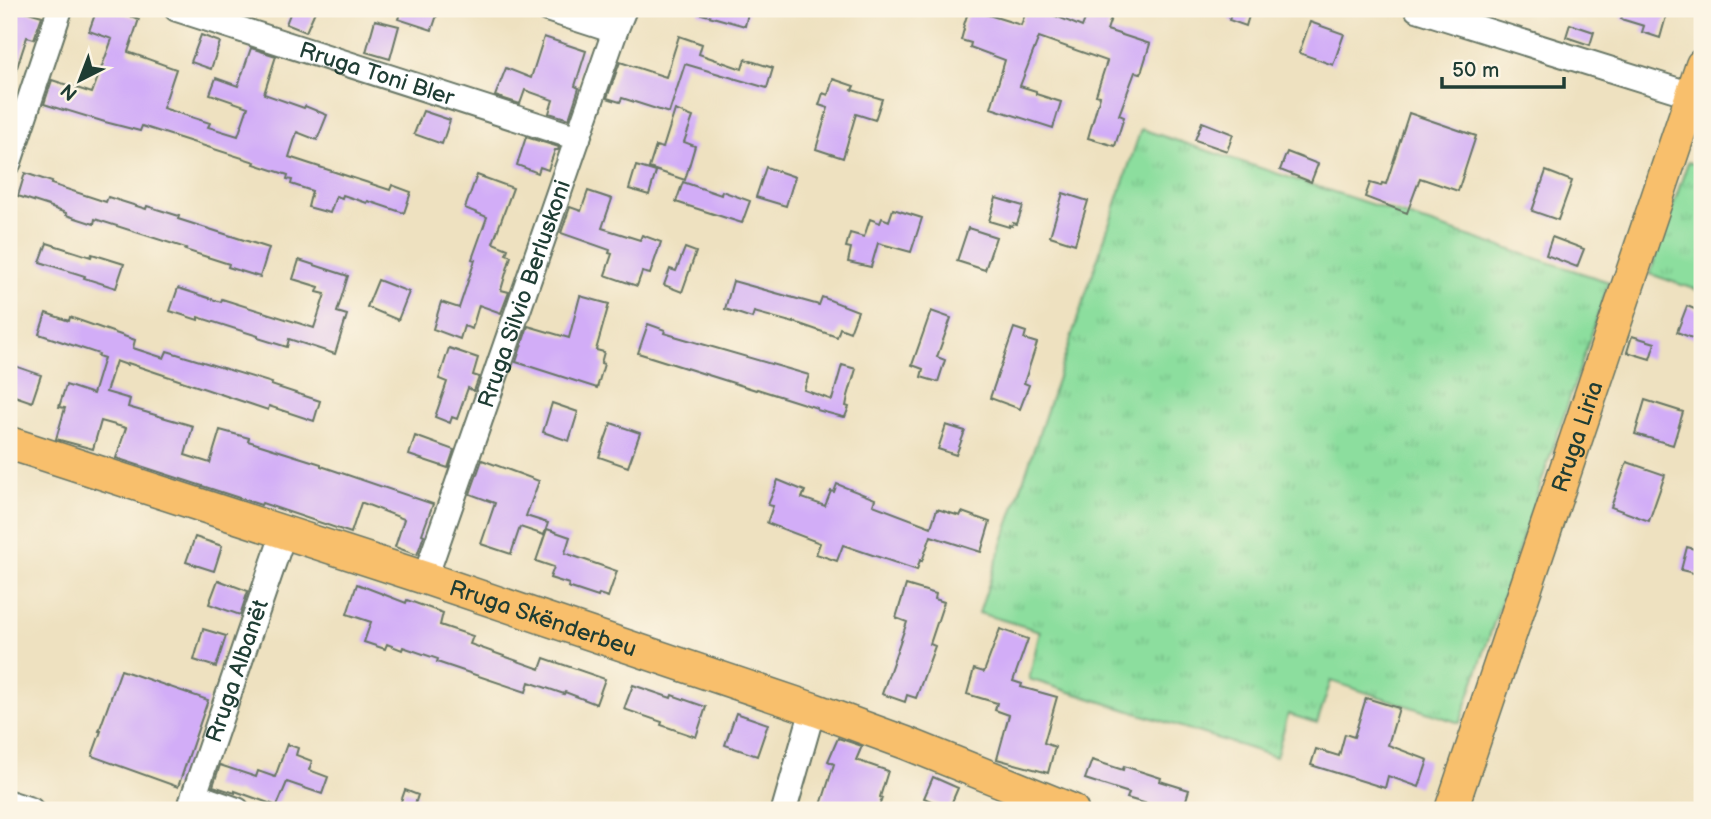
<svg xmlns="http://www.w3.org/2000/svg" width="1711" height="819" font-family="'Balsamiq Sans',sans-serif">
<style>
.grass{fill:url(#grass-tufts);stroke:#568e69;stroke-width:2}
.building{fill:#d2adf7}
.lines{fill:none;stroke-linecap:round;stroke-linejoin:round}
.minor-casing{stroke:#677665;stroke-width:28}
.major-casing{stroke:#677665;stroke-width:35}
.minor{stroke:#fff;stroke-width:24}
.major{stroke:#f8bf6c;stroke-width:32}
.labels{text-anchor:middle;stroke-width:6;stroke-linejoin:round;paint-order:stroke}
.street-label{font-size:23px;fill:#1f3d34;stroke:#fcf5e5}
</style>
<defs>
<pattern id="grass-tufts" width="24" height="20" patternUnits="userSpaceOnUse" patternTransform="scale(1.75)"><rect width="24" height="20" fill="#8cde9e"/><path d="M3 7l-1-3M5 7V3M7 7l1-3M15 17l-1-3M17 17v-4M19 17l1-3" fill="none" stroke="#78bf89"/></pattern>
</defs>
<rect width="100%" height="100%" fill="#fcf5e5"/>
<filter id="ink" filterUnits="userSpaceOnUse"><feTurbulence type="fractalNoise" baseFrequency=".0143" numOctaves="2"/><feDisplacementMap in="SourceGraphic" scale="14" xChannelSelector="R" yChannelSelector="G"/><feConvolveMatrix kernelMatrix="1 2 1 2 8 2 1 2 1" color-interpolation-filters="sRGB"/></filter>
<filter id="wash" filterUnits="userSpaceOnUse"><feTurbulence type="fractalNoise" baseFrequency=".00686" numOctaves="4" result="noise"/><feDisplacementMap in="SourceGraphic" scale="28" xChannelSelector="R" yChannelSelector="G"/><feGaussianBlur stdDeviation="1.57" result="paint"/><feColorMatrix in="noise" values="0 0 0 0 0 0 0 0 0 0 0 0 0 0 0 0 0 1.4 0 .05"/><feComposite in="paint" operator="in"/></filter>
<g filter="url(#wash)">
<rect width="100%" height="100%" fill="#eee1c0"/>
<path class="grass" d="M1141,129L1609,282L1460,723L1331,681L1317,723L1288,714L1276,757L1029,679L1040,631L979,613Z
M1688,162L1702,167V292L1650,274Z"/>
<g id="blocks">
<path class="building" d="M11,9H18L42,16L34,39L27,37L11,86H9V17Z
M97,9H109L139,19L128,52L176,69L163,108L210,123L208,127L238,136L248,107L210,94L216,78L238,86L251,48L276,56L264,94L304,108L305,106L327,115L317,140L297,132L289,157L390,190L392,185L411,192L404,213L368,201L367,203L343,195L342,198L336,196L330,213L308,207L312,191L291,184L292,180L287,179L288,175L254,164L255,162L142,126L140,131L105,122L66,110V111L44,104L52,80L92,93L112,39L89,31Z
M292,9H316L306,32L286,24Z
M402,9H439L432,30L398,19Z
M699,9H749L745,26L698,13Z
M969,9L1021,25L1027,9H1039L1082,27L1089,9H1114L1107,30L1150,44L1141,73L1135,72L1119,115L1124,117L1115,146L1088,138L1100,96L1096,95L1107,61L1039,37L1020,86L1036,91V94L1061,102L1053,128L991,108L1005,60L970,47L971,43L961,40L964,29L963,28Z
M1233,9H1251L1246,26L1229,20Z
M1625,9H1654L1667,13L1660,38L1642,32L1644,26L1621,19Z
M375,20L399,26L390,59L366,52Z
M1310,22L1344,34L1333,65L1299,53Z
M1570,24L1594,32L1590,45L1566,37Z
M201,35L220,42L211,69L191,62Z
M679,36L702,44L699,54L742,69L745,59L773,68L767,88L685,64L669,113L622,98L620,102L607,98L620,62L666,77Z
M544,37L586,51L575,86L579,88L569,119L549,113L553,100L525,90L520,104L495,96L506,68L531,78Z
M833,79L854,86L852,90L882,99L875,120L856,114L843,158L816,149L828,108L819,105L823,93L828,95Z
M675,110L693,117L684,142L695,146L685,180L649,168L656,146L663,148Z
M423,111L450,120L442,144L414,134Z
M1409,113L1476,136L1458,191L1420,178L1407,213L1365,197L1370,183L1381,186L1382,183L1386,184Z
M1202,122L1233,134L1227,151L1195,140Z
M526,137L559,147L558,150H555L548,170L540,167L538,173L517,165Z
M1287,152L1318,164L1311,182L1280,170Z
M636,166L656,172L649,195L629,189Z
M766,167L795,177L786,206L756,197Z
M1546,171L1572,181L1558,220L1532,211Z
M25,173L52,182L51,184L106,202L108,197L146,209L147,206L179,216L178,219L269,248L260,277L228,267L229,264L185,250L186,248L95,219L94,224L66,215V213L52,208V207L18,196Z
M477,175L513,188L493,243L508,249L506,254L511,256L501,290L509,292L501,313L479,305L472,329L464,326L460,339L433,329L441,302L459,308L475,260L472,259L487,217L465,208Z
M683,182L721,195L722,191L750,201L742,223L676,202Z
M588,191L612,199L602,228L640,240L642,235L661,242L650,274L642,272L637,286L605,275L612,254L609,253L610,250L561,233L570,207L581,211Z
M1063,193L1088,201L1075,244L1050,236Z
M996,198L1023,206L1017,224L1013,223L1012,226L1009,225V227L989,221Z
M893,209L922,218L911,252L878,243L871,267L848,262L851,248L846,247L850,233L864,237L870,219L880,223L882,218L889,221Z
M968,228L996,237L985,270L957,261Z
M1552,237L1584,249L1577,267L1546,255Z
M47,243L91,257L92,254L124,264L116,288L84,278L85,276L40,262Z
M685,248L696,252L682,292L664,285L670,269L676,271Z
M299,260L348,276L337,312L347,315L335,354L289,339L287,347L258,338V336L198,317V320L170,311L178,288L221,302L222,299L314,328L325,294L317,292L319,287L293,279Z
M378,280L409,292L398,320L367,307Z
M733,281L819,305L822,297L858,311L850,332L840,328L837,337L794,322V323L754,312L752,318L725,309Z
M580,296L609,304L596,350L604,352L601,363L604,364L597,388L516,362L528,326L569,338Z
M1687,306L1702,312V342L1677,332Z
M931,311L951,318L937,357L945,360L938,382L921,377L923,369L912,365Z
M46,313L69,321L70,317L135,340L133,348L164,358L167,351L272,383L271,385L320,401L314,421L269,406L268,410L128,363L127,365L116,361L106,392L130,399L128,407L193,426L185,455L210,463L220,430L249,438L248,441L321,464V466L433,504L422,534L424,535L417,555L395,547L404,519L363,503H361L351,533L262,503L261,505L116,458L126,428L101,421L93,449L56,439L65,408L59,407L66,385L93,394L104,358L98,356L99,354L39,334Z
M648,324L665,330L664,333L809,375L804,390L832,400L842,365L856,369L848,396L846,406L849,407L845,417H843L817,410V408L757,389L756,390L638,353Z
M1014,328L1026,332L1024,339L1037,343L1024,383L1029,385L1020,409L990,398Z
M1632,336L1655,343L1650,359L1627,352Z
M449,348L478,358L473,375L479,377L474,391L468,388L457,419L452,417L450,423L435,417L447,382L439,379Z
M9,364L41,375L32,402L9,394Z
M1645,400L1683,412L1673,445L1635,434Z
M552,403L578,412L569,441L543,432Z
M611,423L640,433L628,467L599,457Z
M946,425L965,431L956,455L938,449Z
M415,436L454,450L448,468L409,455Z
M482,460L539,481L526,516L548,523L544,535L520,527L511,554L481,544L495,503L470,494Z
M1627,462L1665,475L1649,521L1611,507Z
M778,480L805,491L802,498L825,506L831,491L834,492L837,484L875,499L873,505L931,527L937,509L960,516L962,512L990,522L981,552L931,536L922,561L920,560L917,570L843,545L837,561L816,554L820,543L767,523L773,506L768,505Z
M547,529L570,537L565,553L617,571L608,597L599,594L598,597L568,587L569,584L550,578L554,567L536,561Z
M195,537L222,546L214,571L186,562Z
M1687,547L1702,551V575L1681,570Z
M218,580L248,591L240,615L209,604Z
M357,584L406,603L407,600L443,613L440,625L473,636L470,644L540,669L544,658L605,679L596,704L565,692L564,694L529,682L526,692L437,662L438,659L403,647L402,650L387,644L385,649L364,642L371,622L347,614Z
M906,585L936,594L935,599L944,602L930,644L935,646L916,698L907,695L905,702L882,694L907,622L896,618Z
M203,629L226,636L216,667L194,660Z
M1000,629L1028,639L1013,681L1022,684L1021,687L1057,697L1044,743L1055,747L1048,773L997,759L1009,715L995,710L997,703L967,694L974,669L984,672Z
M121,670L208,700L178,787L92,756L101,731H99Z
M633,685L671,698L672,695L706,707L696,737L661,725L662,722L624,709Z
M1366,698L1399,708L1388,745L1428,760L1419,787L1388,776L1385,788L1311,765L1316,749L1339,756L1345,734L1354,737Z
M736,713L768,724L757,756L725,745Z
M838,738L862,746L856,760L888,771L880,797L882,798L878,810H836L821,805L834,764L828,761Z
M287,744L298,748L296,755L312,761L309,770L328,777L322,794L287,782L277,806L235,791V793L213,786L220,765L256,777L258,771L275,777Z
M1092,760L1123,770L1124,766L1161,778L1160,781L1189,790L1183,810H1153L1154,806L1127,798L1129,793L1085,779Z
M933,777L958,788L949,809L924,798Z
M405,790L418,795L413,810H398Z"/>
</g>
</g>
<g filter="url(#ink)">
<use href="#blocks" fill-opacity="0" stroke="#677665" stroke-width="2"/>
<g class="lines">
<g class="minor-casing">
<g id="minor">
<path id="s1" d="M177,9L578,138"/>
<path d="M547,9L615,31"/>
<path d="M1417,9L1692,95"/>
<path d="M9,162L60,9"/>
<path id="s2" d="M425,578L615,31L624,9"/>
<path d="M194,795L237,810"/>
<path d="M9,803L31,810"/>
<path id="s3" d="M189,810L284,532"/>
<path d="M784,810L813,709"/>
</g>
</g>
<g class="major-casing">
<g id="major">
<path id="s4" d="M9,443L425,578L813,709L906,743L1072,810"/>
<path id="s5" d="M1451,810L1702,65"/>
</g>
</g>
<use href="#minor" class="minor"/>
<use href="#major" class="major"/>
</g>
</g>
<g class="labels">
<g class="street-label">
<text dy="8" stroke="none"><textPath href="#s1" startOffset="210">Rruga Toni Bler</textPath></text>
<text dy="8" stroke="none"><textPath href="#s2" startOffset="301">Rruga Silvio Berluskoni</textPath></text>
<text dy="8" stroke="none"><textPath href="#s5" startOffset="394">Rruga Liria</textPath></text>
<text dy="8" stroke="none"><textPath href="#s4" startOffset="562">Rruga Skënderbeu</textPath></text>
<text dy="8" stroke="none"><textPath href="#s3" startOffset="147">Rruga Albanët</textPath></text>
</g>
</g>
<rect width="1711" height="819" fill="none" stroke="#fcf5e5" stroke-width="35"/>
<g transform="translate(80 80) rotate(222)" stroke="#fcf5e5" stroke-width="5" paint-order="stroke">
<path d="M0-5L12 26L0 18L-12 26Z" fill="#1f3d34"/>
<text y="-10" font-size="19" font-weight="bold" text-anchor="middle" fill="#1f3d34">N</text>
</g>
<path d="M1442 77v10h122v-10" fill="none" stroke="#1f3d34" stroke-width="3.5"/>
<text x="1452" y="77" font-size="21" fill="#1f3d34" stroke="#fcf5e5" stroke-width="5" paint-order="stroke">50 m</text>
</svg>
